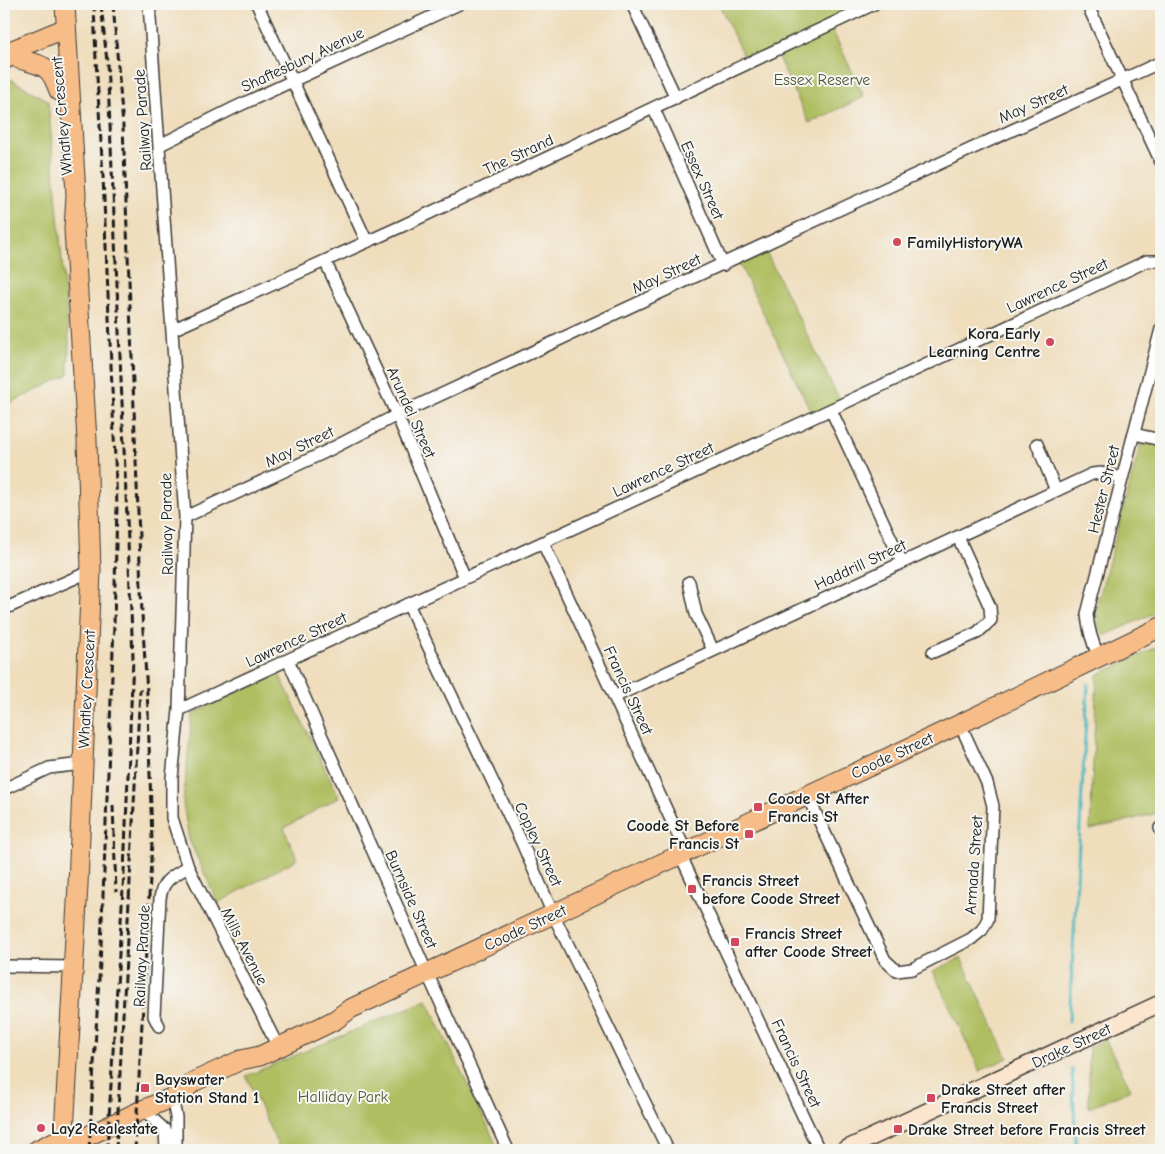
<svg xmlns="http://www.w3.org/2000/svg" width="1165" height="1154" font-family="'Comic Neue',sans-serif">
<style>
.green{fill:#afbe61;stroke:#666d3e}
.lines{fill:none;stroke-linecap:round;stroke-linejoin:round}
.stream{stroke:#45b5bd;stroke-width:3}
.street-casing{stroke:#3c3934;stroke-width:14}
.secondary-casing{stroke:#3c3934;stroke-width:19}
.primary-casing{stroke:#3c3934;stroke-width:21}
.street{stroke:#fff;stroke-width:11}
.secondary{stroke:#fce5cf;stroke-width:16}
.primary{stroke:#f7bd88;stroke-width:19}
.rail{stroke:#1c1c1c;stroke-width:3;stroke-dasharray:8 4;stroke-linecap:butt}
.poi-dot{fill:#d1495b;stroke:#f6f6f2;stroke-width:2}
.labels{text-anchor:middle;stroke-width:4;stroke-linejoin:round;paint-order:stroke}
.street-label{font-size:16px;fill:#1c1c1c;stroke:#f6f6f2}
.park-label{font-size:16px;fill:#4f5534;stroke:#f6f6f2}
.poi-label{font-size:16px;font-weight:bold;fill:#1c1c1c;stroke:#f6f6f2;text-anchor:start}
</style>
<rect width="100%" height="100%" fill="#f6f6f2"/>
<filter id="ink" filterUnits="userSpaceOnUse"><feTurbulence type="fractalNoise" baseFrequency=".02" numOctaves="2"/><feDisplacementMap in="SourceGraphic" scale="10" xChannelSelector="R" yChannelSelector="G"/><feConvolveMatrix kernelMatrix="1 2 1 2 8 2 1 2 1" color-interpolation-filters="sRGB"/></filter>
<filter id="wash" filterUnits="userSpaceOnUse"><feTurbulence type="fractalNoise" baseFrequency=".0096" numOctaves="4" result="noise"/><feDisplacementMap in="SourceGraphic" scale="20" xChannelSelector="R" yChannelSelector="G"/><feGaussianBlur stdDeviation="1.12" result="paint"/><feColorMatrix in="noise" values="0 0 0 0 0 0 0 0 0 0 0 0 0 0 0 0 0 1.4 0 .05"/><feComposite in="paint" operator="in"/></filter>
<g filter="url(#wash)">
<rect width="100%" height="100%" fill="#efddbc"/>
<path class="green" d="M719,4H847L851,14L830,25L864,97L809,123L775,51L747,64Z
M4,75L48,101L69,341L68,375L4,406Z
M763,246L842,405L814,418L737,259Z
M1153,440L1161,442V610L1104,636L1099,630L1096,609L1141,443Z
M1161,645V812L1090,830L1097,675Z
M278,672L339,797L284,828L297,859L218,903L189,840L183,803L192,714Z
M961,958L1008,1058L980,1071L933,971Z
M427,1000L499,1150H280L246,1076Z
M1105,1039L1131,1089L1089,1108V1047Z"/>
<g class="lines">
<path class="stream" d="M1069,1022L1088,684
M1072,1069L1076,1150"/>
</g>
</g>
<g filter="url(#ink)">
<g class="lines">
<g class="street-casing">
<path id="street" d="M149,4L185,517L179,710L172,778V818L188,867L274,1039
M257,4L367,242
M632,4L676,98
M1087,4L1161,162
M654,109L723,265
M160,145L236,107L459,4
M325,261L397,415L465,578
M172,330L402,226L874,4
M831,410L902,562
M1134,434L1161,440
M1037,444L1056,491
M185,517L321,454L397,415L849,205L1161,62
M543,543L686,852
M689,582L696,614L713,650
M408,604L522,843L553,914L668,1150
M4,609L91,571
M933,652L977,633L991,620L990,607L958,537
M1099,657C1092,642 1088,630 1087,614L1161,329
M288,660L422,962L508,1150
M614,697L1092,474L1102,473L1122,478
M179,710L836,407L1147,261H1161
M4,789L49,768L82,764
M807,795L885,960L897,971L912,969L971,939L982,930L988,919L993,806L987,783L960,724
M1160,828L1161,831
M680,854L819,1150
M4,966L74,967
M159,1026L154,1016L160,898C163,879 172,877 188,867
M172,1098L176,1117V1150
M143,1110L165,1130L166,1150"/>
</g>
<g class="secondary-casing">
<path id="secondary" d="M844,1150L1161,1003"/>
</g>
<g class="primary-casing">
<path id="primary" d="M19,59C44,66 50,65 59,91
M4,60L8,57L15,49L66,28
M37,1150L68,1135
M59,1150L140,1111L181,1094L193,1082L241,1060L260,1056L319,1028L335,1020L350,1009L960,724L1161,627
M63,1150L78,885L91,571L87,440L74,229L76,195L65,4"/>
</g>
<use href="#street" class="street"/>
<use href="#secondary" class="secondary"/>
<use href="#primary" class="primary"/>
<path class="rail" d="M101,4L107,62L111,146L133,658L124,872L107,1150
M113,4L123,126L142,614L148,709L152,842L135,1150
M113,805L116,892
M89,1150L101,945L114,625L117,506L103,176L96,60L94,4
M116,1150L140,689"/>
</g>
</g>
<g class="poi-dot">
<circle cx="897" cy="242" r="5"/>
<circle cx="1050" cy="342" r="5"/>
<rect x="753" y="802" width="10" height="10" rx="2.5"/>
<rect x="744" y="829" width="10" height="10" rx="2.5"/>
<rect x="687" y="884" width="10" height="10" rx="2.5"/>
<rect x="730" y="937" width="10" height="10" rx="2.5"/>
<rect x="140" y="1083" width="10" height="10" rx="2.5"/>
<rect x="926" y="1093" width="10" height="10" rx="2.5"/>
<circle cx="41" cy="1128" r="5"/>
<rect x="893" y="1124" width="10" height="10" rx="2.5"/>
</g>
<g class="labels">
<g class="street-label">
<text transform="translate(302 59) rotate(-25)" y="6">Shaftesbury Avenue</text>
<text transform="translate(1033 103) rotate(-24)" y="6">May Street</text>
<text transform="translate(61 116) rotate(-95)" y="6">Whatley Crescent</text>
<text transform="translate(142 120) rotate(-94)" y="6">Railway Parade</text>
<text transform="translate(518 154) rotate(-25)" y="6">The Strand</text>
<text transform="translate(703 180) rotate(66)" y="6">Essex Street</text>
<text transform="translate(666 273) rotate(-25)" y="6">May Street</text>
<text transform="translate(1057 285) rotate(-25)" y="6">Lawrence Street</text>
<text transform="translate(412 412) rotate(66)" y="6">Arundel Street</text>
<text transform="translate(299 446) rotate(-26)" y="6">May Street</text>
<text transform="translate(663 469) rotate(-25)" y="6">Lawrence Street</text>
<text transform="translate(1103 489) rotate(-76)" y="6">Hester Street</text>
<text transform="translate(166 524) rotate(-91)" y="6">Railway Parade</text>
<text transform="translate(860 564) rotate(-25)" y="6">Haddrill Street</text>
<text transform="translate(296 639) rotate(-25)" y="6">Lawrence Street</text>
<text transform="translate(86 689) rotate(-87)" y="6">Whatley Crescent</text>
<text transform="translate(629 690) rotate(65)" y="6">Francis Street</text>
<text transform="translate(892 755) rotate(-25)" y="6">Coode Street</text>
<text transform="translate(539 844) rotate(65)" y="6">Copley Street</text>
<text transform="translate(973 865) rotate(-86)" y="6">Armada Street</text>
<text transform="translate(412 899) rotate(66)" y="6">Burnside Street</text>
<text transform="translate(525 927) rotate(-25)" y="6">Coode Street</text>
<text transform="translate(245 946) rotate(63)" y="6">Mills Avenue</text>
<text transform="translate(141 956) rotate(-87)" y="6">Railway Parade</text>
<text transform="translate(1071 1045) rotate(-25)" y="6">Drake Street</text>
<text transform="translate(797 1063) rotate(65)" y="6">Francis Street</text>
</g>
<g class="park-label">
<text x="822" y="85">Essex Reserve</text>
<text x="343" y="1102">Halliday Park</text>
</g>
<g class="poi-label">
<text x="907" y="248">FamilyHistoryWA</text>
<text x="1040" y="339" text-anchor="end">Kora Early<tspan x="1040" dy="18">Learning Centre</tspan></text>
<text x="768" y="804">Coode St After<tspan x="768" dy="18">Francis St</tspan></text>
<text x="739" y="831" text-anchor="end">Coode St Before<tspan x="739" dy="18">Francis St</tspan></text>
<text x="702" y="886">Francis Street<tspan x="702" dy="18">before Coode Street</tspan></text>
<text x="745" y="939">Francis Street<tspan x="745" dy="18">after Coode Street</tspan></text>
<text x="155" y="1085">Bayswater<tspan x="155" dy="18">Station Stand 1</tspan></text>
<text x="941" y="1095">Drake Street after<tspan x="941" dy="18">Francis Street</tspan></text>
<text x="51" y="1134">Lay2 Realestate</text>
<text x="908" y="1135">Drake Street before Francis Street</text>
</g>
</g>
<rect width="1165" height="1154" fill="none" stroke="#f6f6f2" stroke-width="20"/>
</svg>
